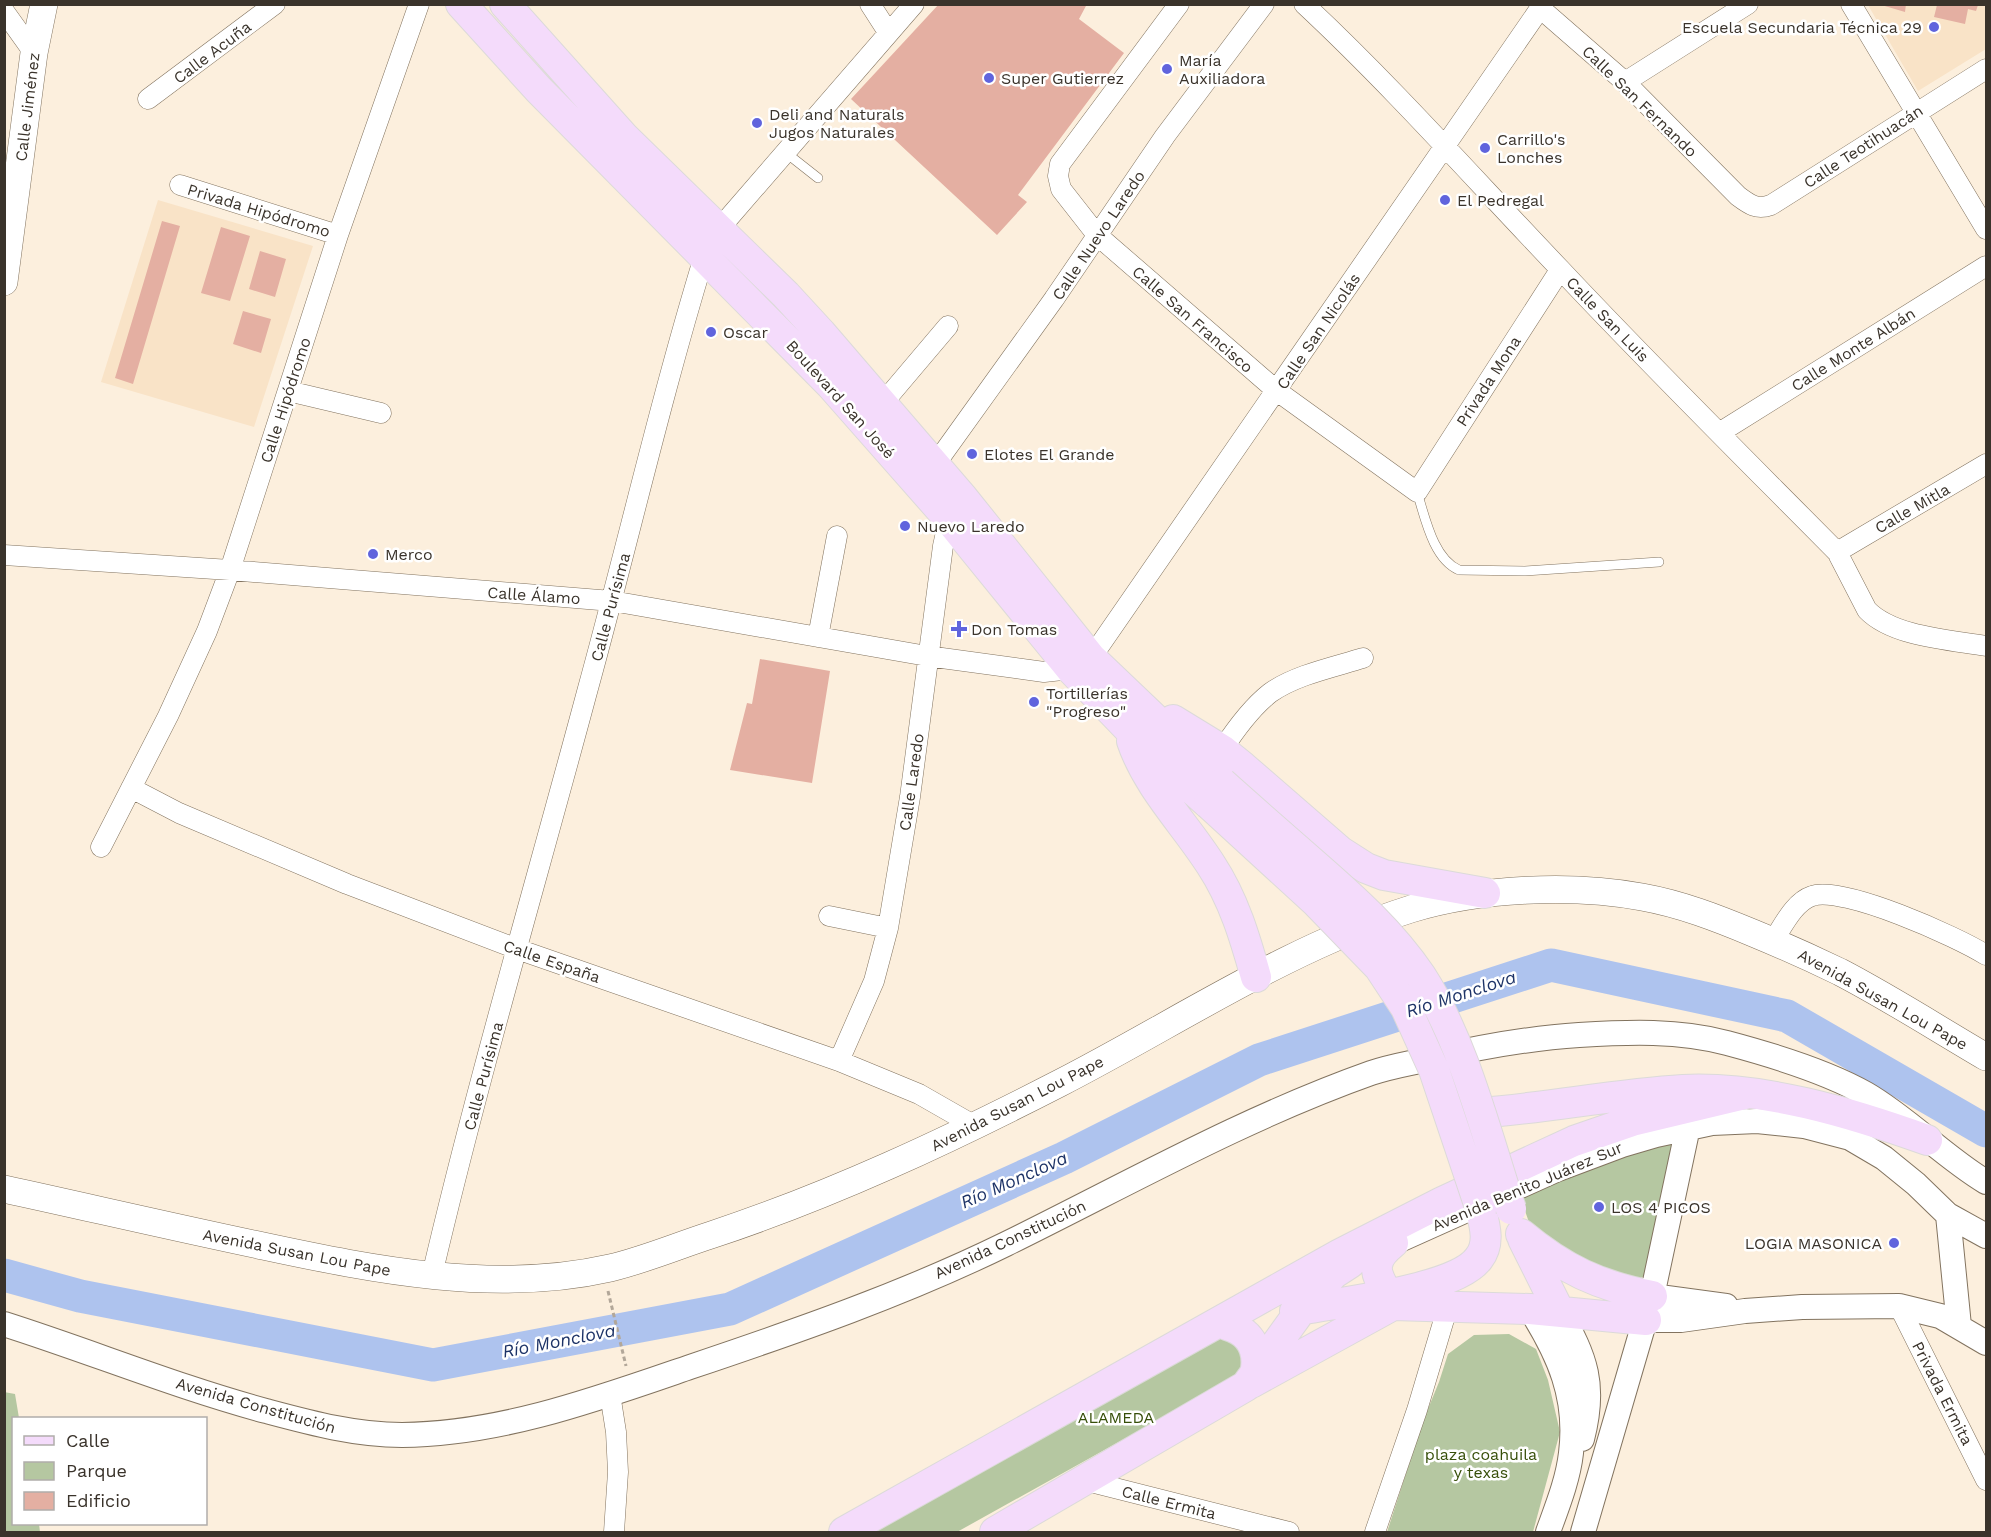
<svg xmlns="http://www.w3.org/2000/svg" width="1991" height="1537" font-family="'Work Sans',sans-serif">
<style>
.built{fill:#f9e3c7}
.green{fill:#b5c7a1}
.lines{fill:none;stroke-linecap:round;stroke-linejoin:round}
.river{stroke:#aec3ee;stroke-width:33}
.building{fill:#e4afa2}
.service-casing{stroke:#82735f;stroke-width:10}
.minor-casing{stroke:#82735f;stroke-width:21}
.tertiary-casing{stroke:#82735f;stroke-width:26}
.secondary-casing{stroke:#82735f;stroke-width:28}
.primary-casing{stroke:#dcdad9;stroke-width:32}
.path{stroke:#b2a799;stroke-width:3;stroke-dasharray:4.5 3;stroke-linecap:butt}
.service{stroke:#fff;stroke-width:9}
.minor{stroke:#fff;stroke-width:20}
.tertiary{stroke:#fff;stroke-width:24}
.secondary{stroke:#fff;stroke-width:27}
.primary{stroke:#f4dbfb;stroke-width:30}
.primary-bridge-casing{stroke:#dcdad9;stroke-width:32;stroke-linecap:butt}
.primary-bridge{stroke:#f4dbfb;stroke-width:30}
.poi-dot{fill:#6064dd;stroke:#fff;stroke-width:2}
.labels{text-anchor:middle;stroke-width:5;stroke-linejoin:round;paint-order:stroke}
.poi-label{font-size:16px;fill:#3a332b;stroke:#fff;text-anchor:start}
.street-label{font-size:16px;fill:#3a332b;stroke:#fff}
.park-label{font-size:16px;fill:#364e08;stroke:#fff}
.water-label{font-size:18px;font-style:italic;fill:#1d3367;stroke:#fff}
</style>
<rect width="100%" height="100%" fill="#fcefdd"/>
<path class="built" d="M1868,5H1986V49L1918,91Z
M158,200L313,246L254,427L101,382Z"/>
<path class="green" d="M1672,1142L1646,1275L1634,1282L1603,1270L1531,1228L1523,1205V1195L1602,1161Z
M1509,1334L1536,1349L1548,1380L1560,1432L1533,1532H1387L1423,1421L1439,1382L1448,1354L1474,1335Z
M1212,1337L1237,1341L1244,1363L1237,1374L1196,1399L957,1532H863Z
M4,1392L15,1394L19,1418H14V1524H39L40,1532H5Z"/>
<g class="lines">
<path class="river" d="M4,1275L80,1296L433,1365L730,1309L1064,1158L1259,1060L1551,965L1787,1016L1986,1131"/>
</g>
<path class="building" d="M939,4H1087L1079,19L1124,53L1018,195L1027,202L997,235L851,99Z
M1878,4H1906L1905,12Z
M1937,5H1978L1976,11L1968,9L1965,24L1934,17Z
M162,221L180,226L133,384L115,378Z
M221,227L250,236L230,301L201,293Z
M260,251L286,259L275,297L249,289Z
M243,311L271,319L261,353L233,344Z
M760,659L830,671L812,783L730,770L747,703L752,704Z"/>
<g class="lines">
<g class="service-casing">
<path id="service" d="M785,152L818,178
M1417,492C1425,517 1433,559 1459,570L1525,571L1659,562"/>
</g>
<g class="minor-casing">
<path id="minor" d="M870,4L888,32
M1179,4L1060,164L1058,176L1061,189L1097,235L1277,391L1417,492L1560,270
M1304,4C1394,88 1475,180 1560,269C1650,365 1744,458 1837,552L1867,610C1893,637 1951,640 1986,646
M1851,4L1986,229
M1540,8L1625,82L1738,196C1750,205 1757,210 1771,205L1986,69
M4,11L34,53
M1625,82L1748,4
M148,99L275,4
M180,185L338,235
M288,391L381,413
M882,404L948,326
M1719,433L1986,266
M929,473L1054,299L1165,136L1264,4
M1837,552L1986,464
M4,555L230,570L612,601L927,656L1044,672L1071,669L1091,658L1543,4
M818,637L837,536
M1222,750C1235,730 1251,708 1270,693C1295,675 1334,667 1363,658
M131,788L179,813L347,884L517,949L839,1061L919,1094L975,1126
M101,847L168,716L207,631L230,570L338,235L419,4
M829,916L888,928
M1773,941C1783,926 1794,902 1812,896C1842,885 1958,937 1986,955
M839,1061L874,981L888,928L910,797L943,546L949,519L953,512
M432,1275C478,1079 535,886 587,692C627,547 660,401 704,257L719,229L914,4
M1899,1306L1986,1480
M610,1394L616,1432L618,1472L614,1532
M1083,1480L1289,1532
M1375,1532L1417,1410L1448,1306"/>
</g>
<g class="tertiary-casing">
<path id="tertiary" d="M1948,1215L1959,1326
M1393,1243L1558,1169L1622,1145L1656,1135L1712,1123L1757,1121L1804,1126L1850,1138L1884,1158L1916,1184L1948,1215L1986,1236
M1652,1296L1726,1306
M1530,1309C1559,1355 1578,1397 1571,1453C1568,1480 1557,1507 1548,1532
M1559,1311C1586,1358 1596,1385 1582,1439
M1646,1320H1681L1745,1311L1802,1307L1899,1306L1940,1316L1986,1343
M4,1324C92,1352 177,1387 266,1411C311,1423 355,1435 402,1435C501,1434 597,1399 690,1367C797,1331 904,1294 1006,1244C1126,1185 1244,1118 1371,1073C1391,1066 1412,1063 1433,1058C1481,1047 1530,1038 1579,1035C1628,1032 1679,1030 1727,1043C1772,1055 1826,1071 1866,1094C1909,1119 1944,1157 1986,1182
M1583,1532L1652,1296L1688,1127"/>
</g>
<g class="secondary-casing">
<path id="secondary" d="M4,282L34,53L44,4
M4,1189C91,1208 177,1228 263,1246C375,1270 496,1294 610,1268C644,1260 677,1246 711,1235C832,1195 947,1141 1060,1083C1175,1024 1287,948 1411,909C1480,888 1572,884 1642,897C1681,904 1717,918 1753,933C1782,945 1811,958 1840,972C1890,998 1938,1029 1986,1057"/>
</g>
<g class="primary-casing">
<path id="primary" d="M461,4L539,90L831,385L949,519L1071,669L1154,755L1209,804
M505,4L624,137L786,295L821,333L963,498L1091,658L1222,783
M1173,720L1222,750L1243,767L1341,852L1366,868L1384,875L1485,893
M1132,741C1148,788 1185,824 1211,865C1234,900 1245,938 1256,977
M1479,1113C1547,1108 1615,1094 1683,1090C1763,1086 1852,1113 1927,1140
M1521,1234C1563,1269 1599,1286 1652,1296
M1523,1239L1559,1311
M1393,1243C1365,1266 1379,1277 1393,1305L1530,1309L1646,1320
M1295,1311C1336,1302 1456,1291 1479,1258C1490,1244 1485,1226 1481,1210
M1227,1325C1249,1331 1259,1347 1256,1369
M1251,1383L1393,1305
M844,1532L1340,1254L1442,1202L1574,1141L1632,1121L1745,1094
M995,1532L1246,1386L1301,1310L1333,1274L1350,1263"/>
</g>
<path class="path" d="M608,1291L626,1366"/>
<use href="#service" class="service"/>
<use href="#minor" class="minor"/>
<use href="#tertiary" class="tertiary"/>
<use href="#secondary" class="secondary"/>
<use href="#primary" class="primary"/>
<g class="primary-bridge-casing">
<path id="primary-bridge" d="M1222,783C1252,810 1283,837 1314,864C1353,898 1392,933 1421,976C1464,1042 1486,1134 1511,1209
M1209,804L1317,903L1379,967L1406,1008L1434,1070L1481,1210"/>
</g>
<use href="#primary-bridge" class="primary-bridge"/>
</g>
<g class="poi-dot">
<circle cx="1934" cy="27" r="6"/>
<circle cx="1167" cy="69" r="6"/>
<circle cx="989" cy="78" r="6"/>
<circle cx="757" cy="123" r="6"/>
<circle cx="1485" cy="148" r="6"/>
<circle cx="1445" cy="200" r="6"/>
<circle cx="711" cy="332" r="6"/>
<circle cx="972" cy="454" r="6"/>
<circle cx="905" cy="526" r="6"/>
<circle cx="373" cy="554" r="6"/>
<path d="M956 620h6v6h6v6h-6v6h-6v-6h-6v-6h6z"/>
<circle cx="1034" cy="702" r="6"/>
<circle cx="1599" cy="1207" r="6"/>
<circle cx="1894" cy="1243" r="6"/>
</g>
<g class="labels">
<g class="poi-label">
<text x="1922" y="33" text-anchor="end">Escuela Secundaria Técnica 29</text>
<text x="1179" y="66">María<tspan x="1179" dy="18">Auxiliadora</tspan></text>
<text x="1001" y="84">Super Gutierrez</text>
<text x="769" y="120">Deli and Naturals<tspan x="769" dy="18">Jugos Naturales</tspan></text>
<text x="1497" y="145">Carrillo's<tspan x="1497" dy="18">Lonches</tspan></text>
<text x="1457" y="206">El Pedregal</text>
<text x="723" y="338">Oscar</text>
<text x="984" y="460">Elotes El Grande</text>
<text x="917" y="532">Nuevo Laredo</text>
<text x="385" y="560">Merco</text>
<text x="971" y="635">Don Tomas</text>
<text x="1046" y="699">Tortillerías<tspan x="1046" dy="18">"Progreso"</tspan></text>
<text x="1611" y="1213">LOS 4 PICOS</text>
<text x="1882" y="1249" text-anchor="end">LOGIA MASONICA</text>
</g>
<g class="street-label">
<text transform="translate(212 52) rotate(-37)" y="6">Calle Acuña</text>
<text transform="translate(1640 101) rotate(44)" y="6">Calle San Fernando</text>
<text transform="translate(27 107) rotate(-83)" y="6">Calle Jiménez</text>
<text transform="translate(1863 146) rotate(-33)" y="6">Calle Teotihuacán</text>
<text transform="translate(259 210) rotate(17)" y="6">Privada Hipódromo</text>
<text transform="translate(1098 235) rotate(-56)" y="6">Calle Nuevo Laredo</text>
<text transform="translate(1193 319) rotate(41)" y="6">Calle San Francisco</text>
<text transform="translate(1608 319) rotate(46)" y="6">Calle San Luis</text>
<text transform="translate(1318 331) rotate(-56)" y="6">Calle San Nicolás</text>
<text transform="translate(1853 349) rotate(-32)" y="6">Calle Monte Albán</text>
<text transform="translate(1488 381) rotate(-57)" y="6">Privada Mona</text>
<text transform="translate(841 399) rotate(48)" y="6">Boulevard San José</text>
<text transform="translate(285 400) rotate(-72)" y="6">Calle Hipódromo</text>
<text transform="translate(1912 508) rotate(-30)" y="6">Calle Mitla</text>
<text transform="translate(534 595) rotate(4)" y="6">Calle Álamo</text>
<text transform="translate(610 607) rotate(-75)" y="6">Calle Purísima</text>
<text transform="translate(911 782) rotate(-82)" y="6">Calle Laredo</text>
<text transform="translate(552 961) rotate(19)" y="6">Calle España</text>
<text transform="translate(1883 999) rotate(29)" y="6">Avenida Susan Lou Pape</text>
<text transform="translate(483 1076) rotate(-75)" y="6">Calle Purísima</text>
<text transform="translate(1017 1103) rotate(-27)" y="6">Avenida Susan Lou Pape</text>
<text transform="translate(1527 1186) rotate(-23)" y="6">Avenida Benito Juárez Sur</text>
<text transform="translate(1010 1239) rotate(-25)" y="6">Avenida Constitución</text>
<text transform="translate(297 1252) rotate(11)" y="6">Avenida Susan Lou Pape</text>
<text transform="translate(1943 1393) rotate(63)" y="6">Privada Ermita</text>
<text transform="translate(256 1405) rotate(16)" y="6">Avenida Constitución</text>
<text transform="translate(1169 1502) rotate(14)" y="6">Calle Ermita</text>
</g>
<g class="park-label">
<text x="1116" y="1423">ALAMEDA</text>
<text x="1481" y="1460">plaza coahuila<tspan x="1481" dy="18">y texas</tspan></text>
</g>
<g class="water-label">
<text transform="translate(1461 994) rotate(-18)" y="6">Río Monclova</text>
<text transform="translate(1014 1180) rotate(-24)" y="6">Río Monclova</text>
<text transform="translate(559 1341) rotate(-11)" y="6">Río Monclova</text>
</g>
</g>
<rect width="1991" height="1537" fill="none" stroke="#3a332b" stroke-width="12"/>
<rect x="12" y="1417" width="195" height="108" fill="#ffffff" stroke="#b0adaa" stroke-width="1.5"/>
<rect x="24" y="1436" width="30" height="9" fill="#f4dbfb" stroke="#b0adaa" stroke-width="1.5"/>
<text x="66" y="1447" font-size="18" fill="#3a332b">Calle</text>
<rect x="24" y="1462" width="30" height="18" fill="#b5c7a1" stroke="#b0adaa" stroke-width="1.5"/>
<text x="66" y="1477" font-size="18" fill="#3a332b">Parque</text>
<rect x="24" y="1492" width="30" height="18" fill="#e4afa2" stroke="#b0adaa" stroke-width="1.5"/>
<text x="66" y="1507" font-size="18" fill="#3a332b">Edificio</text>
</svg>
